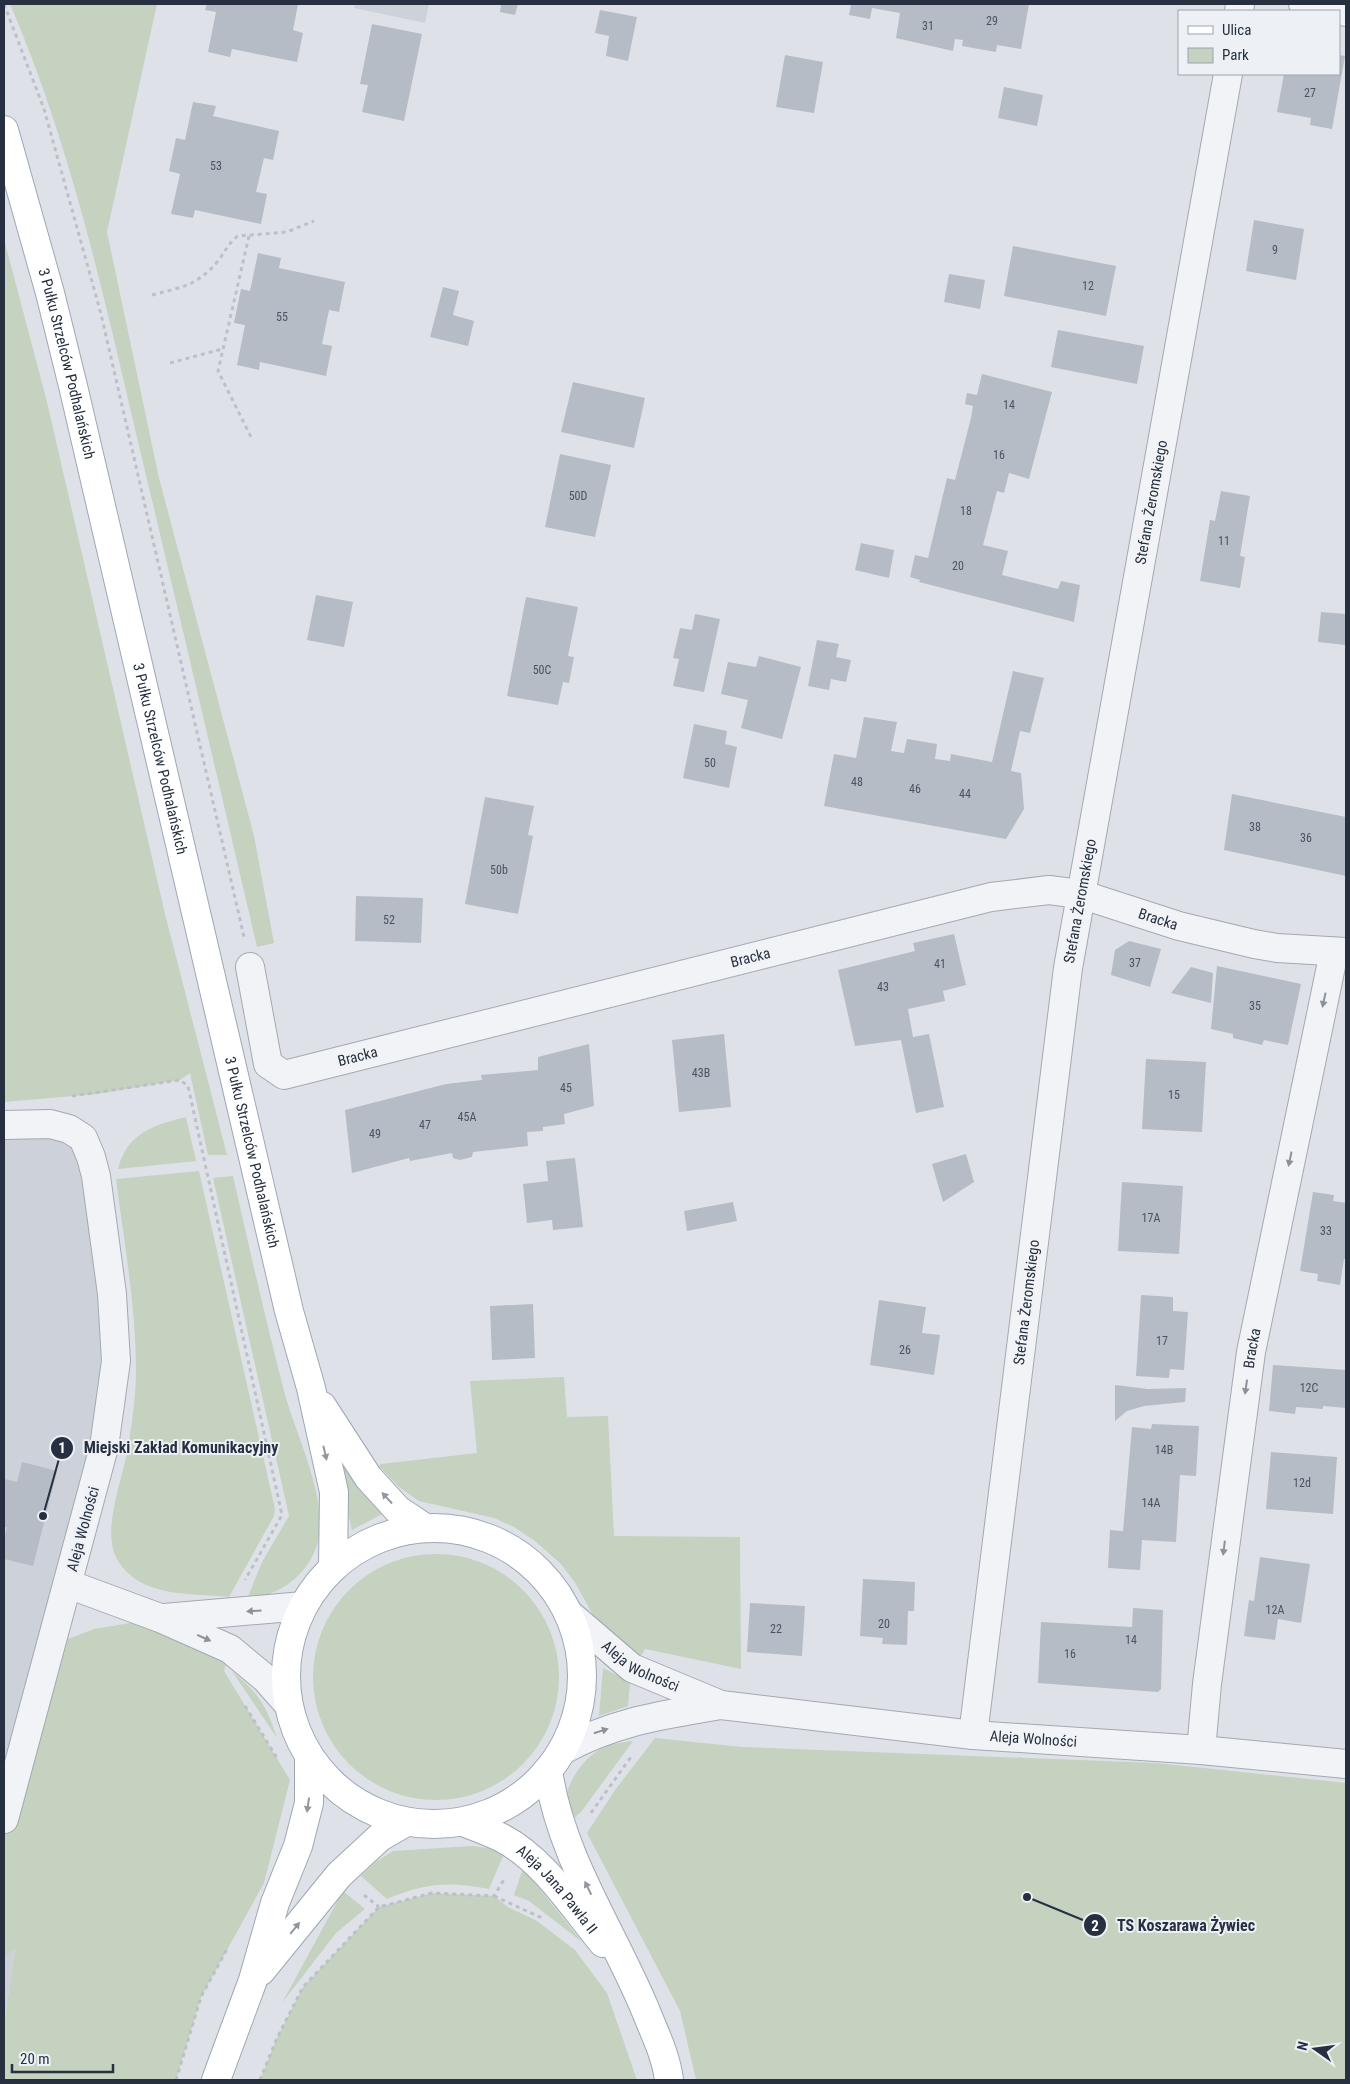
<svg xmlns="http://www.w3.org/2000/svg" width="1350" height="2084" font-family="'Roboto Condensed',sans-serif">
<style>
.built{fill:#ccd1da}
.green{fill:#c4d2bf}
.building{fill:#b5bcc5}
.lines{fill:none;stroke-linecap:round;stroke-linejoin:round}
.minor-casing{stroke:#a3a9b2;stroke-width:30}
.major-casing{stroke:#9da7b4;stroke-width:30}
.path{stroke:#bcc0c7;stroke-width:3;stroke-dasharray:4 4;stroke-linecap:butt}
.minor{stroke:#f1f3f6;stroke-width:28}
.major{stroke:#fff;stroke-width:28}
.oneway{fill:#8c929b}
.oneway2{fill:#9298a0}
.labels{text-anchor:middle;stroke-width:4;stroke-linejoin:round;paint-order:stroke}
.number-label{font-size:12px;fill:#4a5361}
.street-label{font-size:15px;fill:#263040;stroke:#edf1f6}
.leader{fill:none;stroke:#263040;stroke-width:2}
.callout-dot{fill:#263040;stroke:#edf1f6;stroke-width:2}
.mark-label{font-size:15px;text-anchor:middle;font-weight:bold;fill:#fff}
.callout-label{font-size:16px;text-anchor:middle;font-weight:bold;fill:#263040;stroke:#edf1f6;stroke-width:4;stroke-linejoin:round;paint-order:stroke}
</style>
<rect width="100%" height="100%" fill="#dee2e8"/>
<path class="built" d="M355,4H429L425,23L354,8Z
M4,1125L83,1138L116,1361L4,1819Z
M15,1948L4,2025V1955Z"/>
<path class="green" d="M10,4H157L107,232L159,478L254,836L274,943L257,947C218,780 179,613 139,446C104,297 71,145 10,4Z
M4,239L47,402L165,914L227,1155H208L190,1073L180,1080L97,1094L4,1102Z
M186,1117L196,1161L118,1169C127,1133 154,1125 186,1117Z
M199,1171L275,1509L274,1516L229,1597C191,1593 141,1598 118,1561C100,1531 123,1480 128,1447C132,1423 136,1396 136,1371C136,1307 124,1242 116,1179Z
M233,1176C249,1247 265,1317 283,1387C293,1429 329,1498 318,1541C310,1574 280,1596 247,1599L262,1562L289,1516L213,1178Z
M564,1377L567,1417L608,1416L614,1536L740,1537L741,1669L645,1649L640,1658L594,1617L576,1584L561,1564L535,1541L514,1527L494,1518L419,1501L399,1487L379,1466L381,1464L477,1453L470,1381Z
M340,1461L382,1514L352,1530L336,1463Z
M313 1677a123 123 0 1 1 246 0a123 123 0 1 1-246 0Z
M160,1618L230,1649L224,1671L290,1780L264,1883L201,1997L176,2080H4V2025L15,1949L4,1955V1819L52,1645L94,1629Z
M603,1668L630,1682L628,1706L599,1716Z
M232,1671C259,1694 266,1705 277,1738Z
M655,1738L742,1747L1157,1763L1346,1783V2080H696L680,2011L587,1833L615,1790Z
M633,1741L581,1812L569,1822C568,1818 565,1812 565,1807C565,1782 586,1753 609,1745C617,1743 625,1742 633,1741Z
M472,1846L488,1848L504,1854L489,1889C448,1881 425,1883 387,1899L361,1876L377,1861L393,1851Z
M523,1868L582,1942L529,1901L514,1895Z
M343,1891L365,1909L336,1933L282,2003Z
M432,1893L494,1896L508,1907L537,1921L575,1950L607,1993L637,2080H260L277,2038L303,1987L379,1907Z"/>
<path class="building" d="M207,4H298L293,30L303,33L297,62L232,49L230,57L208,52L216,12L205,10Z
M501,4H518L515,15L500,12Z
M851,4H1029L1021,49L997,45L996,52L962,46L963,40L955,39L953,51L896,38L900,13L872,8L870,19L849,15Z
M600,10L637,17L628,61L606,56L609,36L595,33Z
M372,24L422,34L404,121L362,112L368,85L360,84Z
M785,55L823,62L814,113L776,107Z
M1339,55L1345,56L1332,129L1310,125L1311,118L1277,112L1284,74H1339Z
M1004,87L1043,95L1037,126L998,118Z
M193,102L216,106L213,116L279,131L273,160L264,158L256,192L267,194L261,224L195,210L193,218L171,214L180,174L169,171L176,138L185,140Z
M1254,220L1304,229L1296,280L1246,271Z
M1013,246L1116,266L1106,316L1004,296Z
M258,253L281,258L279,268L345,282L339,312L329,310L322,344L332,346L326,376L260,362L259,370L237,365L245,325L234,323L241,289L250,291Z
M949,274L985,280L980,309L944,302Z
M443,287L459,291L453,315L474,321L468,346L430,337Z
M1058,330L1144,346L1137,384L1051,367Z
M982,374L1052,392L1029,479L1009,473L1004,493L997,491L983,545L1008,551L1002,575L1058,589L1061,581L1080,585L1074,622L919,582L920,580L910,577L915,555L928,558L947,478L955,480L971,418L973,406L965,404L967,393L977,395Z
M573,382L645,398L634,448L561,432Z
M560,454L611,465L595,537L545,527Z
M1221,491L1250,496L1240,556L1245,557L1240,588L1200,581L1210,520L1215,521Z
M861,543L894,550L889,578L855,570Z
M316,595L353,602L344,647L307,640Z
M526,597L578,607L568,656L574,657L569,683L563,682L558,705L507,696Z
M1321,612L1346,614V645L1318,642Z
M695,614L720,619L704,692L673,686L679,659L673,658L680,628L692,630Z
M817,640L839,644L836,657L851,660L846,682L831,679L829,690L808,686Z
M759,656L801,667L782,739L741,728L748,700L721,694L728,662L756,667Z
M1013,671L1044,678L1030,733L1020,731L1011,771L1021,773L1024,809L1006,839L824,806L834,754L856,758L864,717L897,722L891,751L904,753L907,739L937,744L935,759L950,761L951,754L992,762Z
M694,724L727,731L725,744L737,747L729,788L683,778Z
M1232,794L1346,817V876L1224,850Z
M485,797L534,806L528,835L533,836L518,914L465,904Z
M356,896L423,898L421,943L355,941Z
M954,934L966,985L943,991L945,1001L908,1009L913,1037L929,1034L944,1107L916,1113L901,1040L855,1046L838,970L915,951L913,943Z
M1129,941L1161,949L1150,987L1111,975L1115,950Z
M1217,966L1301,984L1288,1045L1264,1040L1262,1045L1233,1038V1034L1211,1029Z
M1191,967L1213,973L1211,1003L1171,993Z
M724,1034L731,1107L679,1112L672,1040Z
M589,1044L594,1106L564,1114L565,1124L543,1127V1131L527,1132L528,1146L473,1152L472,1157L460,1160L453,1158L452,1153L410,1161L409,1158L352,1173L345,1110L446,1084L482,1080L481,1075L538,1070V1057Z
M1146,1059L1206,1062L1202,1132L1142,1129Z
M966,1154L974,1182L943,1202L932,1164Z
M575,1158L583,1227L553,1230L552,1220L527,1223L523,1184L548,1181L546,1161Z
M1122,1182L1183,1186L1179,1254L1118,1251Z
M1313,1192L1334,1195L1333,1201L1346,1203V1259H1344L1340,1285L1317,1281L1318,1274L1300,1271Z
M733,1202L737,1221L687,1231L684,1211Z
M1141,1295L1173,1297V1311L1188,1312L1184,1370L1170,1369L1169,1378L1136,1376Z
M879,1300L926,1307L922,1333L940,1335L934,1375L870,1365Z
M533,1304L535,1358L492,1360L490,1306Z
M1273,1365L1346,1370V1408L1323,1406V1409L1296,1407L1295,1414L1269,1411Z
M1115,1385L1148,1389L1186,1388L1185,1402L1144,1406L1127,1411L1115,1421Z
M1152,1424L1199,1426L1196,1476L1180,1475L1176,1542L1142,1540L1140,1570L1108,1568L1110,1530L1123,1531L1132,1427L1151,1429Z
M1271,1452L1337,1457L1333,1514L1266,1509Z
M22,1462L57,1471L33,1566L4,1559V1541L7,1527H4V1479L17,1482Z
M1260,1557L1310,1564L1301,1623L1278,1619L1275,1640L1244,1636L1249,1600L1254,1601Z
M863,1579L915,1582L914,1611H908L907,1645L882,1644L883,1638L860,1636Z
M750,1603L805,1606L802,1656L747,1652Z
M1133,1608L1163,1610L1161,1689L1158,1692L1038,1683L1041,1622L1132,1627Z"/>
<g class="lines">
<g class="minor-casing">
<g id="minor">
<path d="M1303,4L1346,12"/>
<path d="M1239,11L1240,4"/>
<path id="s1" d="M250,967L268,1064L284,1075L991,897L1049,890L1080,894L1179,926L1254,944L1277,948L1346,952"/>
<path d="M4,1125L50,1124L69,1129L83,1138L91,1157L96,1176L112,1294L116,1361L104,1447L4,1819"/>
<path d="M68,1584L160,1618L230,1649L266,1679L288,1704"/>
<path id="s2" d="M568,1613L632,1668L721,1705L973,1735L1201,1750L1346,1764"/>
<path d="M164,1618L303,1606"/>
<path id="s3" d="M973,1735L1068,968L1228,74"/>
<path d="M563,1750C615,1721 664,1715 721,1705"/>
<path id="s4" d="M1201,1750L1207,1684L1251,1352L1334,952"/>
</g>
</g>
<g class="major-casing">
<g id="major">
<path id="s5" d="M4,130L50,293L73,386L289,1311L311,1388L334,1492L333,1567"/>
<path d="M322,1406L368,1477L398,1510L425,1528"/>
<circle cx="434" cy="1676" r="148"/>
<path d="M548,1770C560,1856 612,1930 645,2009C654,2032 666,2055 669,2080"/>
<path id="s6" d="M463,1822C476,1827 490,1832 502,1838C544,1860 573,1907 603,1943"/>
<path d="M261,1971L339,1875L380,1837L406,1822"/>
<path d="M216,2080L253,1980L275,1903L298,1846L309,1803V1756"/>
</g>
</g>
<path class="path" d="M4,4L44,109L101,314L244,937
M249,236L218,371L251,437
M152,295C182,287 197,286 218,261C225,252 229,242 238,236L287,232L314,221
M170,363L222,349
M72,1096L180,1080L188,1086L282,1515L245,1580
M245,1706L277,1758
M591,1813L631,1757
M364,1895L379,1907
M494,1896L542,1918
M176,2080L201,1997L227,1949
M260,2080L277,2038L303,1987L379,1907L432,1893L494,1896L505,1878"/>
<use href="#minor" class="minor"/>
<use href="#major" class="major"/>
</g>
<defs><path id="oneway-solid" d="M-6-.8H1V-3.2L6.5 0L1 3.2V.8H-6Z" transform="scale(1.25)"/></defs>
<g class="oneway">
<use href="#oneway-solid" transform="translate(1324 1000) rotate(102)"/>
<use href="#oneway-solid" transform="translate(1290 1159) rotate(102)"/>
<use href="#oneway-solid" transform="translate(1246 1387) rotate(98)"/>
<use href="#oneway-solid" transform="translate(1224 1548) rotate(97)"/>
<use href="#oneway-solid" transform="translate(254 1611) rotate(176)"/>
<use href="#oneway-solid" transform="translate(204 1638) rotate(24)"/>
<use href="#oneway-solid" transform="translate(601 1731) rotate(-17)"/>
</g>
<g class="oneway2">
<use href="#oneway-solid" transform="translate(325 1453) rotate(77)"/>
<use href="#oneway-solid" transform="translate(387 1498) rotate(-133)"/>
<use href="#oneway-solid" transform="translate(308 1805) rotate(98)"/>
<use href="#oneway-solid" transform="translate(588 1888) rotate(-116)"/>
<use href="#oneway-solid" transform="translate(295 1928) rotate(-51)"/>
</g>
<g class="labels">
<g class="number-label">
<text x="992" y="25">29</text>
<text x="928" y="30">31</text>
<text x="1310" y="97">27</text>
<text x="216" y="170">53</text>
<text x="1275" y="254">9</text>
<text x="1088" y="290">12</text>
<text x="282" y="321">55</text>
<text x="1009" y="409">14</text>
<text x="999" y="459">16</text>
<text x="578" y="500">50D</text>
<text x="966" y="515">18</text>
<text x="1224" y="545">11</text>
<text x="958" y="570">20</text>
<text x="542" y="674">50C</text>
<text x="710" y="767">50</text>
<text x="857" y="786">48</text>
<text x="915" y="793">46</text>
<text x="965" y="798">44</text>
<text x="1255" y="831">38</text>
<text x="1306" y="842">36</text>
<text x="499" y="874">50b</text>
<text x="389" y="924">52</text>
<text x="1135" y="967">37</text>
<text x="940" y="968">41</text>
<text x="883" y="991">43</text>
<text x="1255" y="1010">35</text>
<text x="701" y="1077">43B</text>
<text x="566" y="1092">45</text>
<text x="1174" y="1099">15</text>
<text x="467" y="1121">45A</text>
<text x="425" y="1129">47</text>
<text x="375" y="1138">49</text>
<text x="1151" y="1222">17A</text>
<text x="1326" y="1235">33</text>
<text x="1162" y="1345">17</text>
<text x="905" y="1354">26</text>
<text x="1309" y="1392">12C</text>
<text x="1164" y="1454">14B</text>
<text x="1302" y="1487">12d</text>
<text x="1151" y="1507">14A</text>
<text x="1275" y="1614">12A</text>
<text x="884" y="1628">20</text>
<text x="776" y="1633">22</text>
<text x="1131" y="1644">14</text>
<text x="1070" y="1658">16</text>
</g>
<g class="street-label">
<text dy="5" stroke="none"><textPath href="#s5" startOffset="242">3 Pułku Strzelców Podhalańskich</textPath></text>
<text dy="5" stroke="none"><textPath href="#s3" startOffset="1246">Stefana Żeromskiego</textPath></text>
<text dy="5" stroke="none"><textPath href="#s5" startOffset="648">3 Pułku Strzelców Podhalańskich</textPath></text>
<text dy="5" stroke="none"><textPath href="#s3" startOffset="841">Stefana Żeromskiego</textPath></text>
<text dy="5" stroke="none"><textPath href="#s1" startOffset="1019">Bracka</textPath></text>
<text dy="5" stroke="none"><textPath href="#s1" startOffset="599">Bracka</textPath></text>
<text dy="5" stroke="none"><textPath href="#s1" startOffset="194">Bracka</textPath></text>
<text dy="5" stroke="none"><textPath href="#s5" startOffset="1052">3 Pułku Strzelców Podhalańskich</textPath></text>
<text dy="5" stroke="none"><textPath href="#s3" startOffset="436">Stefana Żeromskiego</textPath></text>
<text dy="5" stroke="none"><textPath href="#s4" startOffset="405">Bracka</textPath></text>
<text transform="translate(83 1529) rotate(-75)" y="5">Aleja Wolności</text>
<text dy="5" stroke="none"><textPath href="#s2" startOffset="91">Aleja Wolności</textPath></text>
<text dy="5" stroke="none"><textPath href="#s2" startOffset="495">Aleja Wolności</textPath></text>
<text dy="5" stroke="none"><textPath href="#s6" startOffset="118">Aleja Jana Pawła II</textPath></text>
</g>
</g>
<path class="leader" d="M43 1516L62 1448M1027 1897L1095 1925"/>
<g class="callout-dot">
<circle cx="43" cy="1516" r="5"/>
<circle cx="1027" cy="1897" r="5"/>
<circle cx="62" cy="1448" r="12"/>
<circle cx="1095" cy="1925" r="12"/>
</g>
<g class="mark-label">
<text x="62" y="1453">1</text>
<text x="1095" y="1931">2</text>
</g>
<g class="callout-label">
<text x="181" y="1453">Miejski Zakład Komunikacyjny</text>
<text x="1186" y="1931">TS Koszarawa Żywiec</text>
</g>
<rect width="1350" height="2084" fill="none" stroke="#263040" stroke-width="10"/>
<rect x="1178" y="10" width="162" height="65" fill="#edf1f6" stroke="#9da4ad"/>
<rect x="1188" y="26" width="25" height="8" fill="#ffffff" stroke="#9da4ad"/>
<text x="1222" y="35" font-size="15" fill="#263040">Ulica</text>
<rect x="1188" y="48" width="25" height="15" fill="#c4d2bf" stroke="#9da4ad"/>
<text x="1222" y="60" font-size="15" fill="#263040">Park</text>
<g transform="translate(1315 2049) rotate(284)" stroke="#edf1f6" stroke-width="4" paint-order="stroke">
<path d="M0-4L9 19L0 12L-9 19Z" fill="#263040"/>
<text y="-8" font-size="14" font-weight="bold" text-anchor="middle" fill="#263040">N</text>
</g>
<path d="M12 2064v8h101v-8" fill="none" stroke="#263040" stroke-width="2.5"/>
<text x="20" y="2064" font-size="15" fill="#263040" stroke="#edf1f6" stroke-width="4" paint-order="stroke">20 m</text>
</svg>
